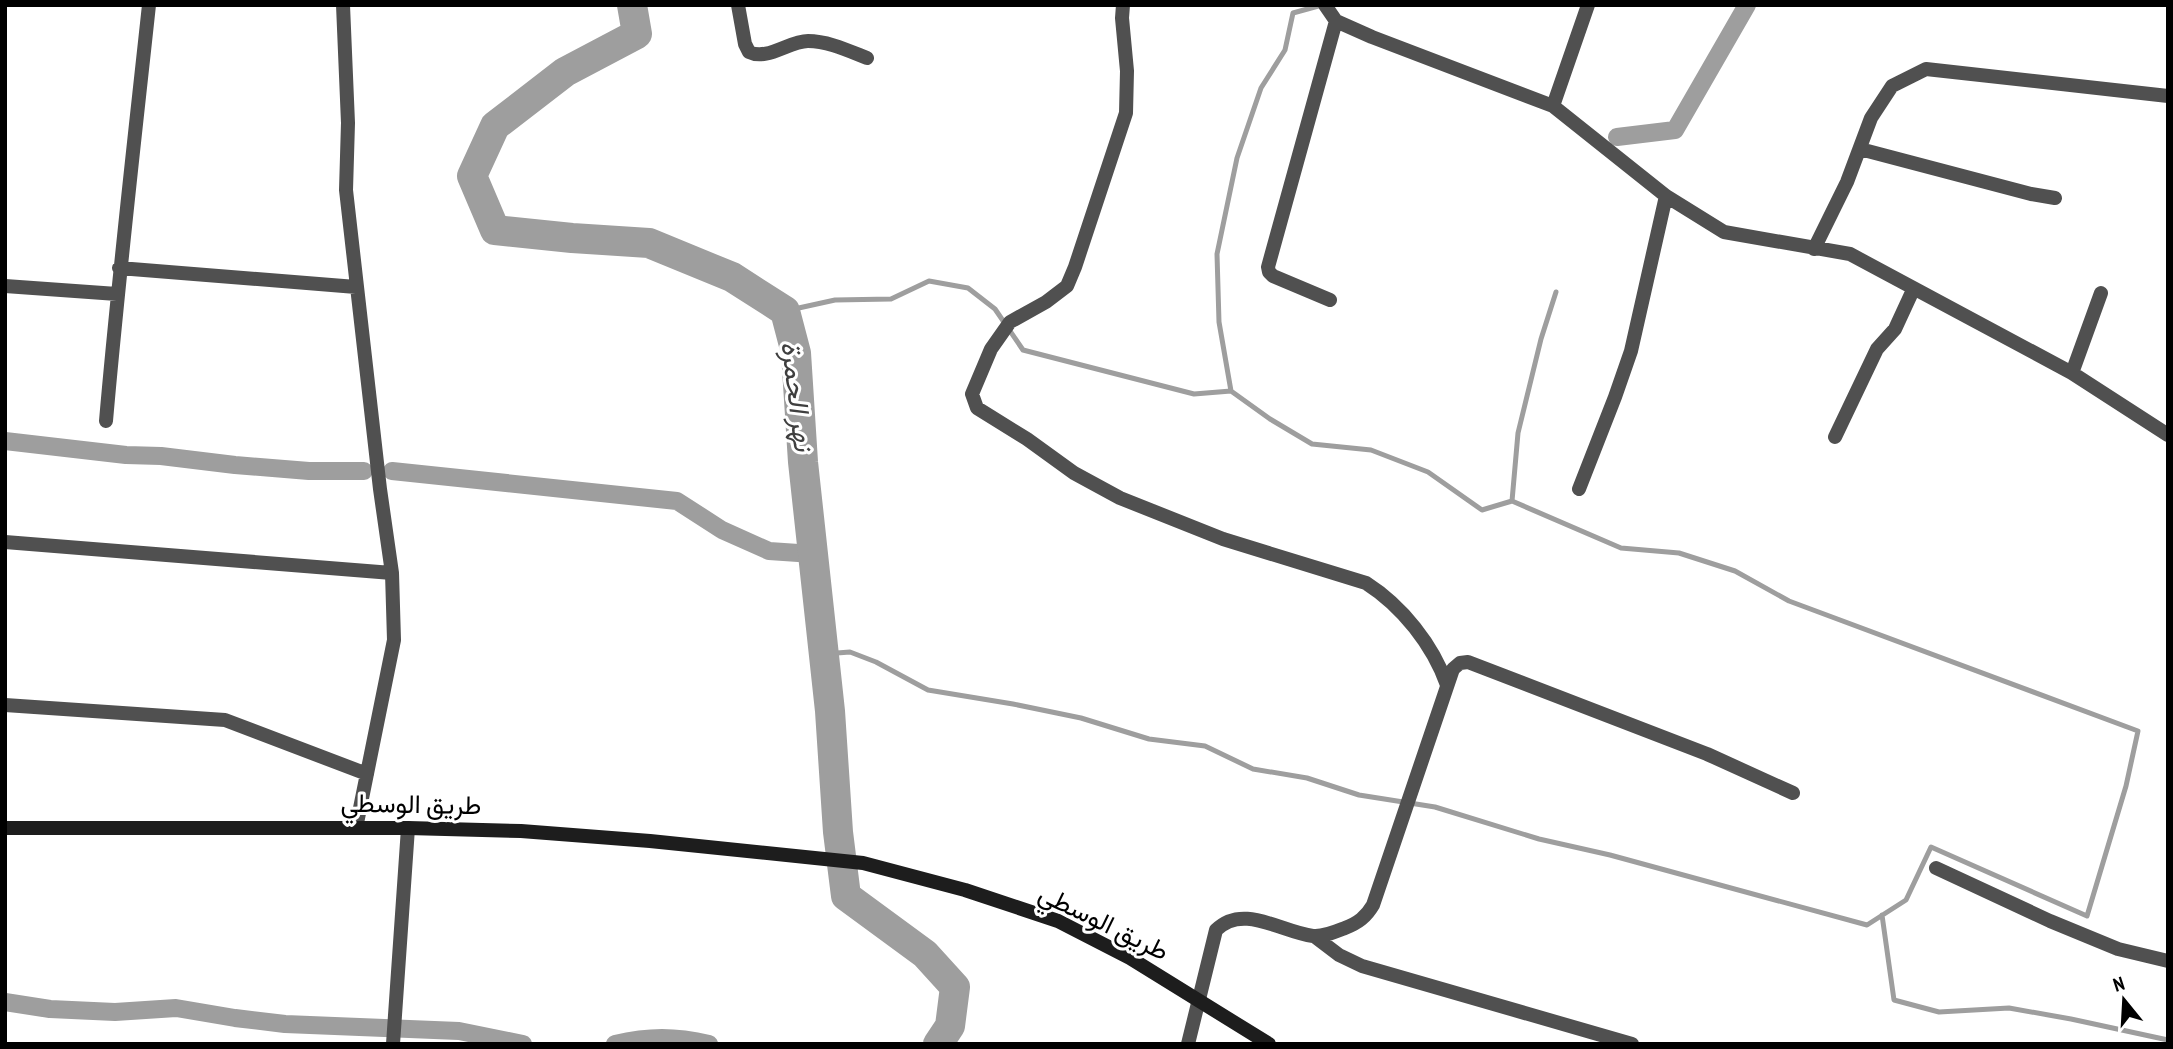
<svg xmlns="http://www.w3.org/2000/svg" width="2173" height="1049" font-family="'PT Sans Narrow',Vazirmatn,sans-serif">
<style>
.lines{fill:none;stroke-linecap:round;stroke-linejoin:round}
.stream{stroke:#9e9e9e;stroke-width:5}
.canal{stroke:#9e9e9e;stroke-width:18}
.river{stroke:#9e9e9e;stroke-width:30}
.street{stroke:#505050;stroke-width:14}
.secondary{stroke:#1d1d1d;stroke-width:14}
.labels{text-anchor:middle;stroke-width:6;stroke-linejoin:round;paint-order:stroke}
.street-label{font-size:26px;fill:#000;stroke:#fff}
.water-label{font-size:28px;font-style:italic;fill:#3f3f3f;stroke:#fff}
</style>
<rect width="100%" height="100%" fill="#fff"/>
<g class="lines">
<path class="stream" d="M785,311L835,300L891,299L929,281L968,288L995,309L1023,350L1194,394L1231,391L1270,419L1312,444L1371,450L1428,472L1482,510L1512,501L1621,548L1679,553L1735,571L1789,601L2138,731L2126,786L2087,916L1931,847L1906,900L1867,925L1610,855L1539,839L1435,807L1359,795L1307,778L1253,769L1205,746L1149,739L1081,718L1013,704L928,690L876,662L850,652L824,654
M1231,391L1219,322L1217,254L1237,158L1261,88L1285,50L1293,13L1322,5
M1512,501L1518,433L1541,339L1556,292
M1882,915L1894,1000L1939,1012L2009,1008L2071,1019L2168,1040"/>
<path class="canal" d="M1617,137L1675,130L1747,5
M5,441L126,455L161,456L235,465L309,471H364
M392,471L677,501L722,530L769,551L813,554
M5,1002L50,1009L115,1012L176,1008L235,1018L285,1024L459,1031L523,1044
M615,1044C649,1036 675,1036 709,1044"/>
<path class="river" d="M632,5L637,34L565,72L495,126L472,176L495,230L572,238L649,243L732,277L785,311L796,353L803,462L830,711L838,832L846,896L925,954L955,987L950,1026L938,1044"/>
<path class="street" d="M343,5L348,123L346,190L380,489L392,573L394,640L356,828
M738,5L745,44L749,52C767,61 789,41 808,41C828,41 849,51 867,58
M1123,5L1122,18L1127,71L1126,113L1075,267L1067,286L1046,302L1010,322L991,349L972,394L977,408L1027,439L1074,473L1120,498L1223,539L1366,583C1402,606 1433,645 1447,685
M1325,5L1336,21L1372,37L1553,106L1666,196L1724,232L1850,254L2072,373L2168,435
M1553,106L1588,5
M1860,149L2031,194L2055,198
M1814,249L1847,182L1871,118L1892,86L1926,69L2168,96
M119,268L356,287
M5,286L117,294
M1330,300L1273,276L1269,272L1268,267L1336,21
M2072,373L2101,293
M106,421C118,282 134,144 149,5
M1835,437L1877,349L1895,329L1913,290
M1579,489L1615,397L1631,351L1666,196
M5,542L392,573
M5,705L225,720L367,774
M1936,868L2050,921L2118,949L2168,961
M1314,936L1339,955L1362,966L1632,1044
M393,1044L408,828
M1188,1044L1216,930C1243,903 1281,932 1313,936C1324,937 1335,932 1345,928C1358,923 1366,917 1373,905L1453,669L1460,663L1468,662L1707,754L1793,793"/>
<path class="secondary" d="M5,828H408L521,831L650,841L863,863L965,890L1058,921L1130,958L1269,1044"/>
</g>
<g class="labels">
<g class="street-label">
<text transform="translate(411 804) rotate(1)" y="9">طريق الوسطي</text>
<text transform="translate(1104 922) rotate(26)" y="9">طريق الوسطي</text>
</g>
<g class="water-label">
<text transform="translate(798 396) rotate(83)" y="10">نهر الحمرة</text>
</g>
</g>
<rect width="2173" height="1049" fill="none" stroke="#000000" stroke-width="14"/>
<g transform="translate(2124 1000) rotate(342)" stroke="#ffffff" stroke-width="5" paint-order="stroke">
<path d="M0-5L12 26L0 18L-12 26Z" fill="#000000"/>
<text y="-10" font-size="19" font-weight="bold" text-anchor="middle" fill="#000000">N</text>
</g>
</svg>
